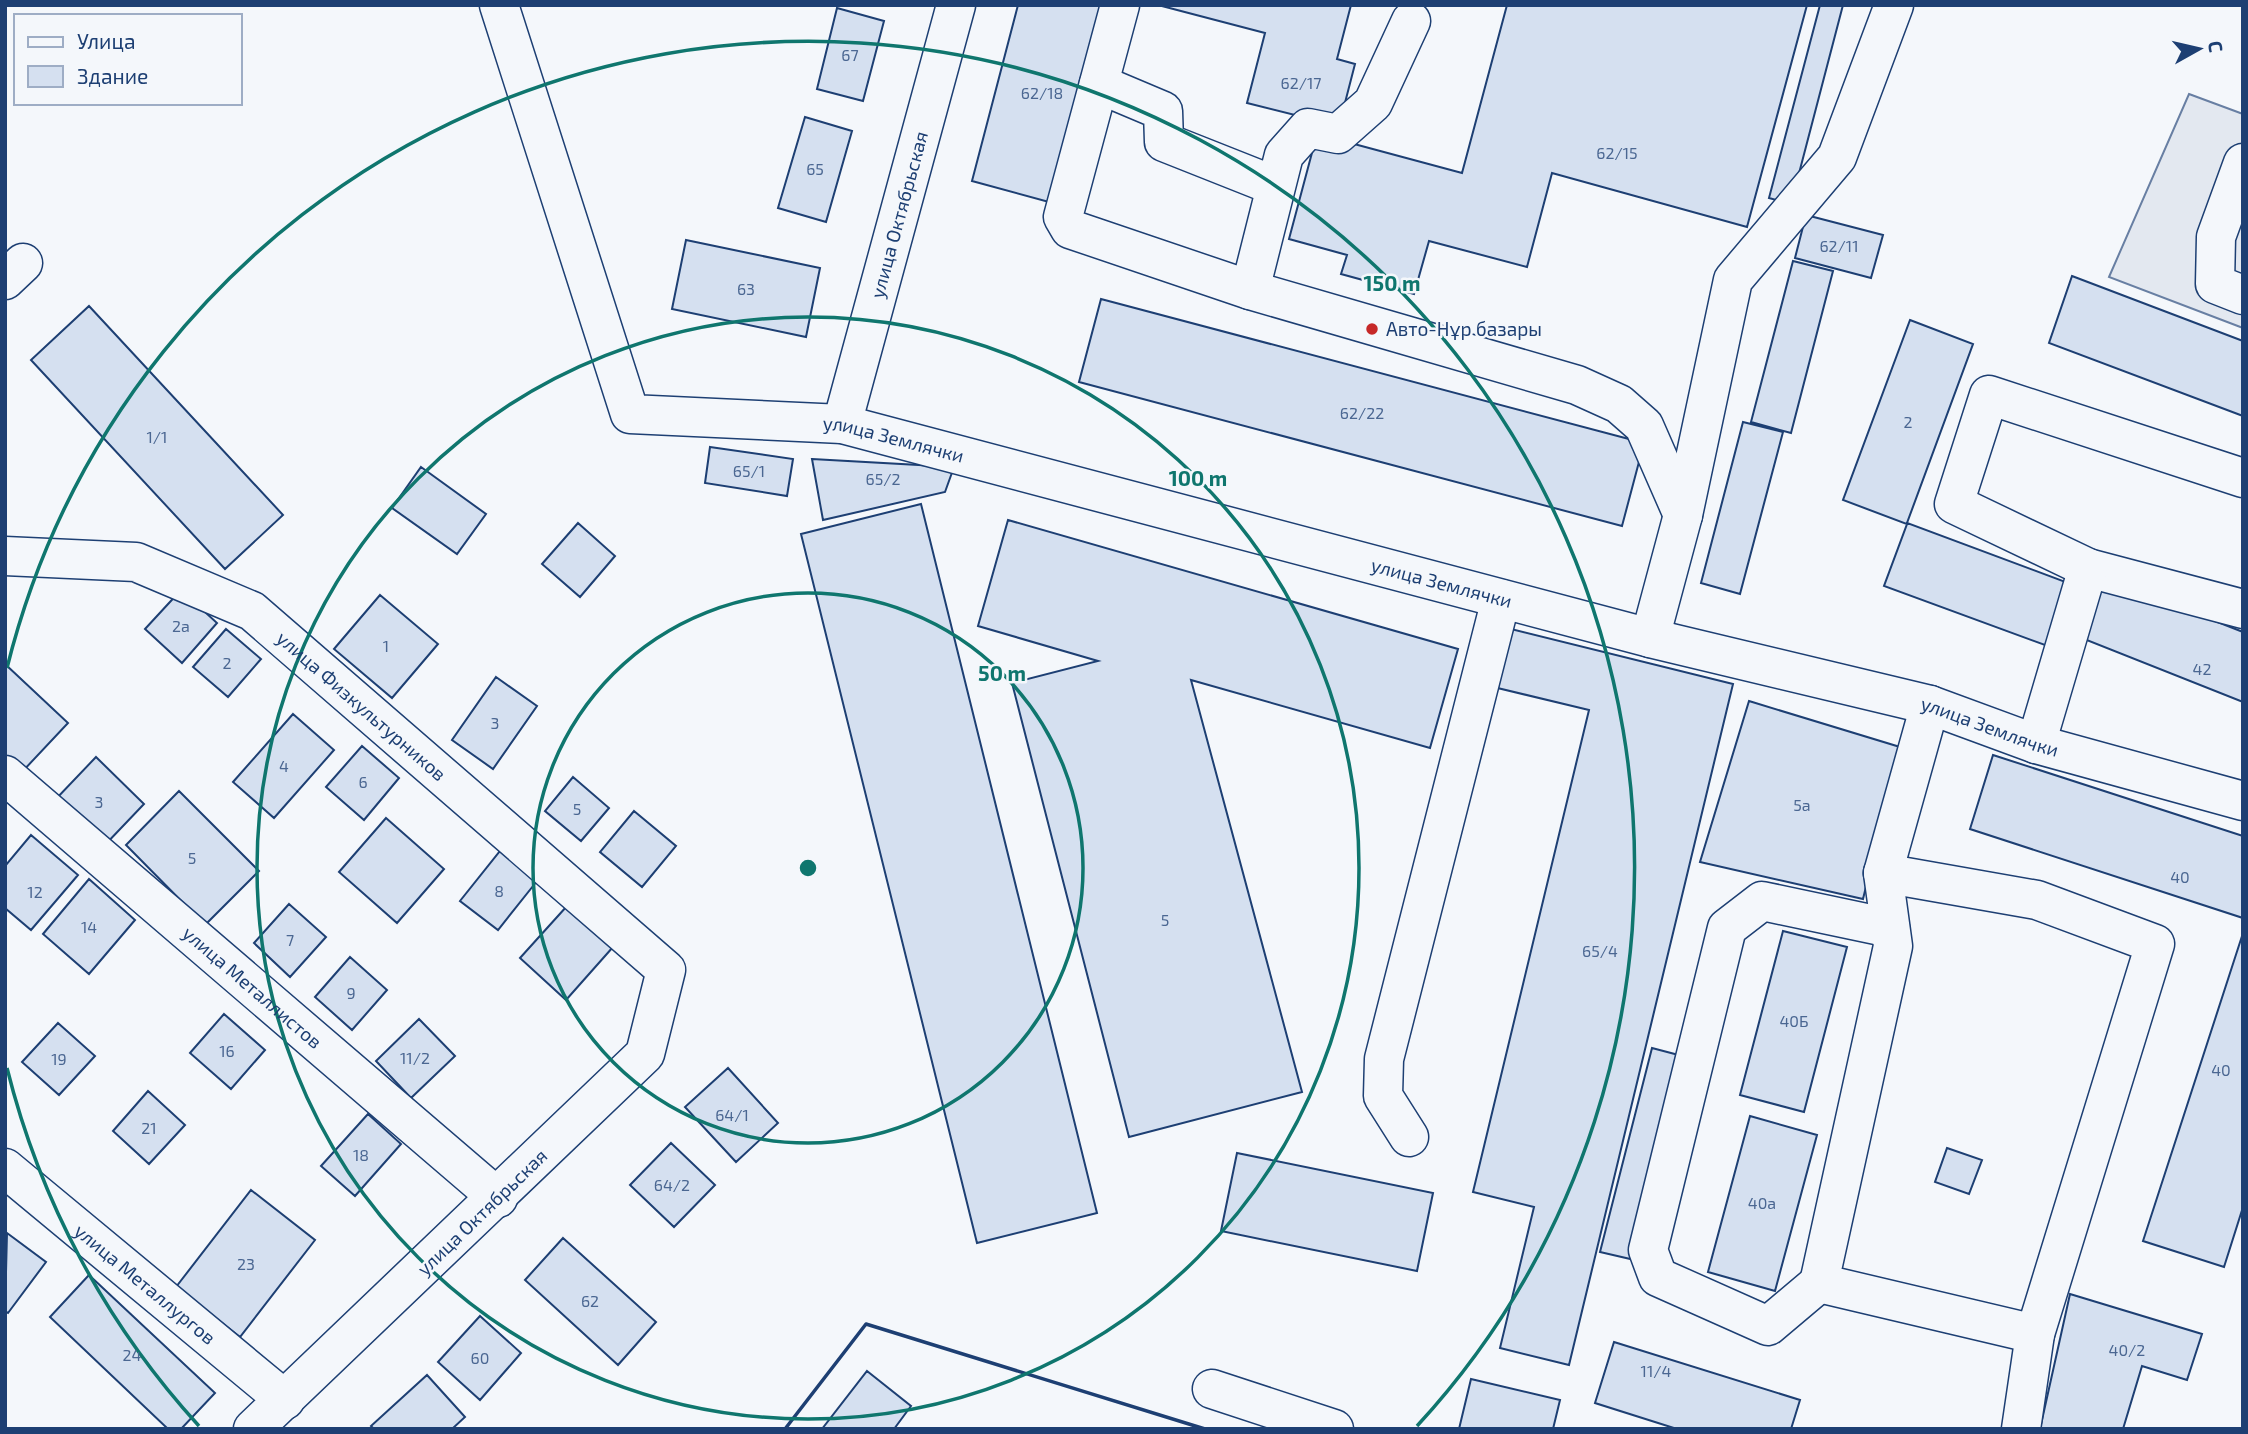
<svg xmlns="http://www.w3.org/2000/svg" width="2248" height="1434" font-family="'Exo 2',sans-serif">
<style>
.parking{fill:#e3e8f0;stroke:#687fa3;stroke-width:2}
.building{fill:#d5e0f0;stroke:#1d3f73;stroke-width:2}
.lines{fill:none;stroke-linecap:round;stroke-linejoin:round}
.minor-casing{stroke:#1d3f73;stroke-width:41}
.minor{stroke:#f4f7fb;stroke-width:38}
.wall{stroke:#1d3f73;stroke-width:3.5}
.ring{fill:none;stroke:#0f766e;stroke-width:3.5}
.poi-dot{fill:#c62828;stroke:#f4f7fb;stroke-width:2.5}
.labels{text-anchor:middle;stroke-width:5;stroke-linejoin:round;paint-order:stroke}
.number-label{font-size:16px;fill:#4b6792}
.street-label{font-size:19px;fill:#1d3f73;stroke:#f4f7fb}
.poi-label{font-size:19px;fill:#1d3f73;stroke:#f4f7fb;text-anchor:start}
.centre{fill:#0f766e;stroke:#f4f7fb;stroke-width:3.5}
.ring-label{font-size:21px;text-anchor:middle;font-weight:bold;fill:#0f766e;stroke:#f4f7fb;stroke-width:5;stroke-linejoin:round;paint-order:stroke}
</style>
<rect width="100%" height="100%" fill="#f4f7fb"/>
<path class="parking" d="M2189,94L2243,114V328L2109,277Z"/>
<path class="building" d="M1018,5H1112L1060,205L972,181Z
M1158,5H1351L1337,59L1355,64L1339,126L1247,103L1265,33Z
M1507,5H1807L1747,227L1552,173L1527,267L1429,241L1414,294L1341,274L1347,255L1289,239L1317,134L1462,173Z
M1820,5H1843L1791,204L1769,198Z
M837,8L884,21L863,101L817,89Z
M805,117L852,131L826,222L778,208Z
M1806,215L1883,235L1871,278L1795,258Z
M686,240L820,268L806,337L672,309Z
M1793,261L1833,271L1791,433L1751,422Z
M2072,276L2243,341V416L2049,343Z
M1101,299L1644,443L1622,526L1079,382Z
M89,306L283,515L225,569L31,360Z
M1910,320L1973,344L1907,523L2079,587L2056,649L1884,586L1907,524L1843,500Z
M1743,422L1783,432L1740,594L1701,583Z
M710,447L793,459L787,496L705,483Z
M812,459L954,467L945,492L823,520Z
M421,467L486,514L457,554L392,508Z
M921,504L1097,1213L977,1243L801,534Z
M1008,520L1458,649L1430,748L1191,680L1302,1092L1129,1137L1012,683L1098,661L978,626Z
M578,523L615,556L580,597L542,564Z
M2103,577L2243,632V702L2079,637Z
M181,590L217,623L182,663L145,629Z
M380,595L438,644L392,698L334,649Z
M1499,626L1733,684L1569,1365L1500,1348L1534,1207L1473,1192L1589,710L1485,685Z
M226,629L261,659L228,697L193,667Z
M5,664L68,723L21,773L5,758Z
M496,677L537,706L493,769L452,740Z
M1749,701L1900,747L1863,899L1700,862Z
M293,714L334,750L274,818L233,782Z
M362,746L399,778L364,820L326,787Z
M1993,755L2243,836V918L1970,829Z
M96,757L144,804L102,848L54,801Z
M573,777L609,808L581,841L545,811Z
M179,791L259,871L205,925L126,845Z
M634,811L676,846L642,887L600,852Z
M386,818L444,869L397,923L339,872Z
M31,835L78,875L31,930L5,908V866Z
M500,851L537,881L498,930L460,901Z
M89,879L135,920L89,974L43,934Z
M289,904L326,937L290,977L254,943Z
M567,906L613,947L566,1000L520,958Z
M1783,931L1847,947L1804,1112L1740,1095Z
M2243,933V1207L2224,1267L2143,1241Z
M350,957L387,990L352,1030L315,997Z
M224,1014L265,1050L231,1089L190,1053Z
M419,1019L455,1056L411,1098L376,1061Z
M58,1023L95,1056L59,1095L22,1062Z
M1652,1048L1690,1058L1639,1261L1600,1252Z
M728,1068L778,1123L736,1162L685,1107Z
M148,1091L185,1125L149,1164L113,1131Z
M368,1114L401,1144L355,1196L321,1166Z
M1750,1116L1817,1135L1775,1291L1708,1272Z
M671,1143L715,1185L674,1227L630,1185Z
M1947,1148L1982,1160L1969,1194L1935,1182Z
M1237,1153L1433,1193L1417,1271L1221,1231Z
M251,1190L315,1240L240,1337L176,1287Z
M7,1233L46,1262L8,1313L5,1311Z
M563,1238L656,1322L618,1365L525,1280Z
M89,1275L215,1393L181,1429H168L50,1317Z
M2070,1294L2202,1334L2187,1380L2142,1366L2123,1429H2040Z
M480,1316L521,1353L480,1400L438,1362Z
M1614,1342L1800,1400L1791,1429H1677L1595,1403Z
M867,1371L911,1406L894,1429H822Z
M427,1375L465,1417L452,1429H374L371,1426Z
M1471,1379L1560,1400L1553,1429H1459Z"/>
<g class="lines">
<g class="minor-casing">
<g id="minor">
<path id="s1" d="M499,5L630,414L842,424L1650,638L1930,705L2036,744L2243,801"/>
<path d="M1120,5L1063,217L1070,229L1250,290"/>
<path d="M1411,21L1373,103L1338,134L1308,128L1284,155L1250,290L1577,385L1619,404L1644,426L1683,515"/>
<path d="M1099,84L1163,111L1164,142L1275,186"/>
<path d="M2243,163L2216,237L2215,284L2243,295"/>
<path d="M5,280L23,263"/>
<path id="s2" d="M842,424L956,5"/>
<path id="s3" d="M5,556L136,562L252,611L666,970L645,1054L253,1429"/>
<path d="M2088,568L2243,609"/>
<path d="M1650,638L1683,515L1733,280L1837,157L1894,5"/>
<path d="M1930,705L1883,873L1893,946L1819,1283L2035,1334L2021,1429"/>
<path d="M2036,744L2088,568L1954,504L1989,395L2243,478"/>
<path id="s4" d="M5,775L498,1198"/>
<path d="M1883,873L2037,900L2155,944L2035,1334"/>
<path d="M1409,1137L1383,1096L1384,1059L1501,599"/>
<path id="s5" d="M5,1168L285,1400"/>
<path d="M1819,1283L1768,1326L1658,1277L1648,1250L1727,928L1762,901L1890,928"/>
<path d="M1212,1389L1334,1429"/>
</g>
</g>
<use href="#minor" class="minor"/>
<path class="wall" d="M785,1429L866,1324L1205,1429"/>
</g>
<g class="ring">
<circle cx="808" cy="868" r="275"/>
<circle cx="808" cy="868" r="551"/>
<path d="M199 1426A826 826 0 0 1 7 1068M7 668A826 826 0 1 1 1417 1426"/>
</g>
<circle class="poi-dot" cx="1372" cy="329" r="7"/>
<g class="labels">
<g class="number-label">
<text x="850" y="61">67</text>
<text x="1301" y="89">62/17</text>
<text x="1042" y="99">62/18</text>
<text x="1617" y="159">62/15</text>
<text x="815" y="175">65</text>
<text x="1839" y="252">62/11</text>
<text x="746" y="295">63</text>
<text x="1362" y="419">62/22</text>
<text x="1908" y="428">2</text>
<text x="157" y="443">1/1</text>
<text x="749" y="477">65/1</text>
<text x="883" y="485">65/2</text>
<text x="181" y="632">2а</text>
<text x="386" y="652">1</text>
<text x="227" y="669">2</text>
<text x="2202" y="675">42</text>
<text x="495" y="729">3</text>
<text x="284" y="772">4</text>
<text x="363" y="788">6</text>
<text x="99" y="808">3</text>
<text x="1802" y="811">5а</text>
<text x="577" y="815">5</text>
<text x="192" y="864">5</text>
<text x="2180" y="883">40</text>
<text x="499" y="897">8</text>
<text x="35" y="898">12</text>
<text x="1165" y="926">5</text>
<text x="89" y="933">14</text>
<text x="290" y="946">7</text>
<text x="1600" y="957">65/4</text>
<text x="351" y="999">9</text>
<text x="1794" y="1027">40Б</text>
<text x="227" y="1057">16</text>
<text x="415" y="1064">11/2</text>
<text x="59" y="1065">19</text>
<text x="2221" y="1076">40</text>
<text x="732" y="1121">64/1</text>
<text x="149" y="1134">21</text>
<text x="361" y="1161">18</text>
<text x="672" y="1191">64/2</text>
<text x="1762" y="1209">40а</text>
<text x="246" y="1270">23</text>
<text x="590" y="1307">62</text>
<text x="2127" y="1356">40/2</text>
<text x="132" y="1361">24</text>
<text x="480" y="1364">60</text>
<text x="1656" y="1377">11/4</text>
</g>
<g class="street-label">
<text dy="7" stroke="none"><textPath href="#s2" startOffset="217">улица Октябрьская</textPath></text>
<text dy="7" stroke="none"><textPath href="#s1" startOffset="695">улица Землячки</textPath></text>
<text dy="7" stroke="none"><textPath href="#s1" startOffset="1262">улица Землячки</textPath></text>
<text dy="7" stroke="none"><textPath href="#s3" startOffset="402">улица Физкультурников</textPath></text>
<text dy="7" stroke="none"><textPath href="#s1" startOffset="1829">улица Землячки</textPath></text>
<text dy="7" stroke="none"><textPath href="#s4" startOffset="326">улица Металлистов</textPath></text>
<text transform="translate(482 1212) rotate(-44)" y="7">улица Октябрьская</text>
<text dy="7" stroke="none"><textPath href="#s5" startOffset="182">улица Металлургов</textPath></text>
</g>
<g class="poi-label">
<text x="1386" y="336">Авто-Нұр базары</text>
</g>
</g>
<circle cx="808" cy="868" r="10" class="centre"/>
<g class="ring-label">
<text x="1392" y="291">150 m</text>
<text x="1198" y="486">100 m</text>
<text x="1002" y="681">50 m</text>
</g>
<rect width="2248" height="1434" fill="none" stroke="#1d3f73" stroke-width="14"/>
<rect x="14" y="14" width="228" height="91" fill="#f4f7fb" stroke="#9eadc5" stroke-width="2"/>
<rect x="28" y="37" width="35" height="10" fill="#f4f7fb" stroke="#9eadc5" stroke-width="2"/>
<text x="77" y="49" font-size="21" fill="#1d3f73">Улица</text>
<rect x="28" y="66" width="35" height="21" fill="#d5e0f0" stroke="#9eadc5" stroke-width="2"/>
<text x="77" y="84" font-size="21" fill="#1d3f73">Здание</text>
<g transform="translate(2199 49) rotate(82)" stroke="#f4f7fb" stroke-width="5" paint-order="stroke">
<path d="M0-5L12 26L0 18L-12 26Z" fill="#1d3f73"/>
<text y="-10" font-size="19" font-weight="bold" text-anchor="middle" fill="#1d3f73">С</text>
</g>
</svg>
